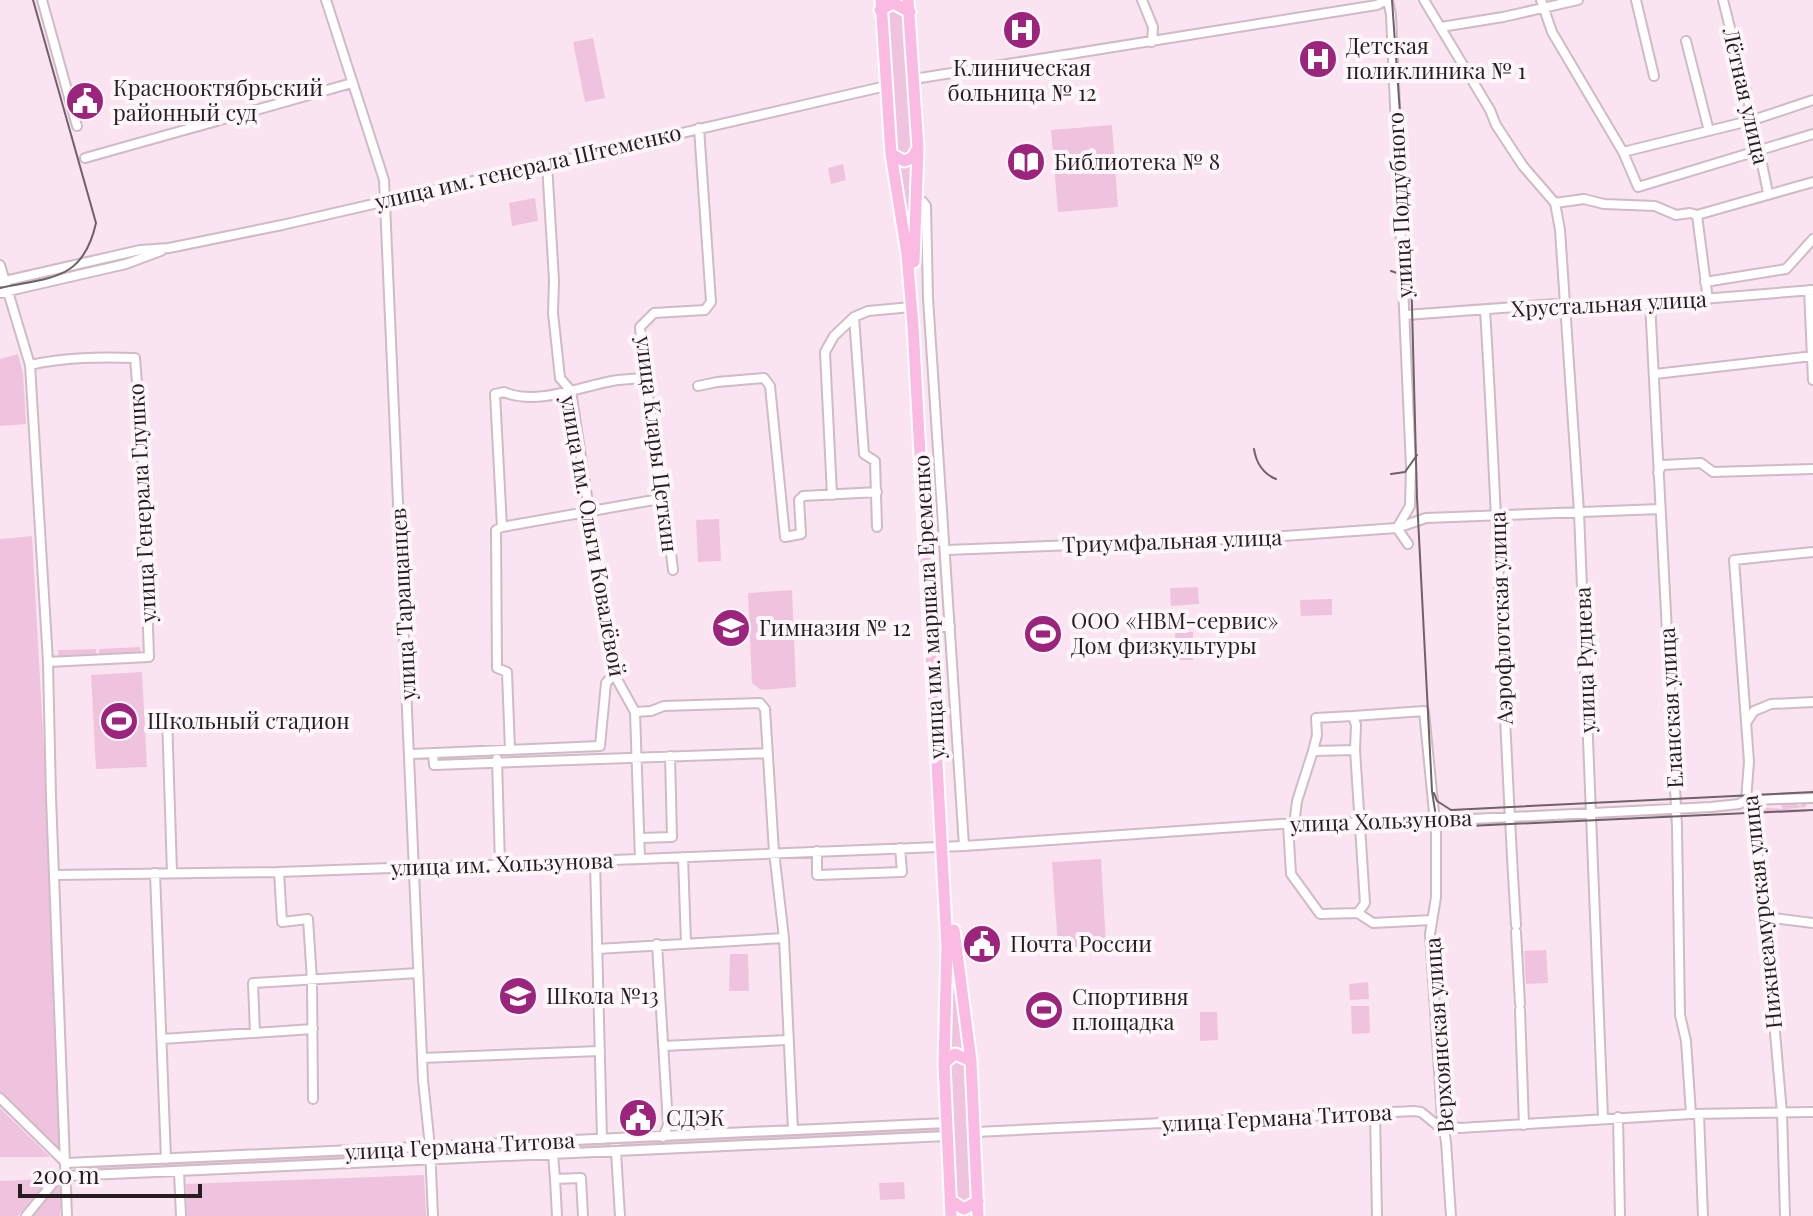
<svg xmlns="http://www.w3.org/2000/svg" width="1813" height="1216" font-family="'Playfair Display',serif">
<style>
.green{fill:#efc3dd}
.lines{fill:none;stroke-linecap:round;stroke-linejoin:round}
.minor-casing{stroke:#cfbac6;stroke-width:12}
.highway-casing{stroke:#fff;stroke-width:15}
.minor{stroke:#fff;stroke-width:8}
.highway{stroke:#fabae2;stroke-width:11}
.tram{stroke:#6e6169;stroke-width:2}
.labels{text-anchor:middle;stroke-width:8;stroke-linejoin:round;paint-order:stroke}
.poi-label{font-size:22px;fill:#251d22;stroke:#fff6fb;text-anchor:start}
.street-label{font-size:22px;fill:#251d22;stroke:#fff6fb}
</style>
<rect width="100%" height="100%" fill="#fbe4f1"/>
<path class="green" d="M896,8L903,13L913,151L906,155L899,153L896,147L887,13Z
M593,38L605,98L585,102L573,42Z
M1112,125L1118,207L1058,212L1051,130Z
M843,164L846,180L831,184L828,168Z
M900,166H913L912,235H909Z
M535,198L538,221L512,226L509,203Z
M18,354L23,373L26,424L0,426V359Z
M719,519L721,561L698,562L696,520Z
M32,536L51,874L62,1147L58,1148L0,1093V539Z
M1198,587L1199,604L1171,606L1170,588Z
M792,590L796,687L761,690L752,683L748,593Z
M1332,599V615L1301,616L1300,600Z
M1175,632H1193V660H1175Z
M140,647L141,656L99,658V649Z
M96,649L97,659L59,660L58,650Z
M142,672L147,767L96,769L91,675Z
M1806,801V807L1786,809H1806V812L1755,814V811L1759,807L1783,809L1780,803L1791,802L1800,806Z
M1101,859L1106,945L1058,948L1052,862Z
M1546,950L1548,983L1526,984L1524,951Z
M730,954H748L749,991H729Z
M1368,982L1369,999L1350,1000L1349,984Z
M952,987L956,988L958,996L967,1052L959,1047L947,1051L949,990Z
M1030,1002H1057V1018L1031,1019Z
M1351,1006H1369L1370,1033L1352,1034Z
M1200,1012H1217L1218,1040L1200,1041Z
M956,1058L968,1063L974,1196L971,1201L965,1203L959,1200L956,1195L949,1065Z
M0,1108L50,1157H0Z
M941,1126V1133L620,1148V1141Z
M611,1141V1148L441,1154V1149Z
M415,1151L414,1156L80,1171V1166Z
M424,1175L426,1216H187L186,1184Z
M49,1179L18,1216H0V1181Z
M904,1182L905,1199L880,1200L879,1183Z
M57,1186L63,1190L60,1216H31Z"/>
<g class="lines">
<g class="minor-casing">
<path id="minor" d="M42,0L77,126
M326,0L384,180L423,1080L430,1147L433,1216
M1142,0L1153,27L1152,42
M1388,0L1391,15L1411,467L1410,506L1397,528L1408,544
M1424,0L1490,110L1496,125L1523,166L1555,203L1560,230L1579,512L1603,1118
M1541,0L1552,32L1623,152L1638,187L1813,134
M1636,0L1654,76
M1723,0L1753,120L1768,193
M1441,27L1503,17L1578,0
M1686,41L1709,131
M914,79L1377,5L1386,0
M1623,152L1753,120L1813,100
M85,158L352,83
M547,164L554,280L553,313L560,378L571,391L614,674L635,712L640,859
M923,202L926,206L928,298L964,846
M1555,203L1584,199L1604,204L1655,206L1676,215L1690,213L1697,215L1813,182
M1697,215L1708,300
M0,265L30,365L48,662L51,797L67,1216
M0,282L140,250L169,248L282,225L886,86
M1705,282L1786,269L1813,239
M1809,290L1813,380
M0,293L126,264L161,251
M1650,302L1677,827L1680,1015L1686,1041L1691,1114
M1485,310C1498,515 1503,720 1516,925
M1406,315L1555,304L1566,310L1813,290
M30,365C65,357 100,357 135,358L142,447L149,657L48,662
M1655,374L1813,356
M698,386L717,382L764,378L770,386L785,537L801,534L799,500L803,496L877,492
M1658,473L1662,465L1701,463L1713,472L1813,469
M832,495L825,352L834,336L854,317
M502,527L495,394L504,392C536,406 579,387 612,381C623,379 634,379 645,378
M877,527L875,461L864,454L854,317L868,311L911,307
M946,550L1257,538L1397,528L1426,518L1660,509
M673,570C664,489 647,409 640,327L654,313L705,310L711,302L699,128
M936,628L950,626
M635,712L651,711L664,706L760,703L765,709L774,852L784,938L793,1130
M167,716L172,873
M1746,723L1754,711L1771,704L1813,702
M510,750L507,672L497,668L496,530L502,527L665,498
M1313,751L1317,735L1316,718L1353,716
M433,753L434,765L768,753
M411,754L600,746L606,683L614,674
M497,759L500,864
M1288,825L1291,874L1320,914L1358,913L1373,923L1431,920
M1294,825L1297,801L1313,751L1355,750
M640,838L672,837L670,756
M817,851V875L902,872L900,848
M683,857L686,943
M595,861L602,1139
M279,872L282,922L308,919L312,981L313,1099
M155,873L166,1159
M55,875L279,872L640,859L964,846L1280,824L1433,821L1711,807L1739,804L1746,800L1813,798
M1358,913L1365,903L1355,750L1356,725L1353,716L1424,711L1436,833V897L1430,934L1442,1117L1446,1142L1451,1216
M1765,917L1813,923
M1516,932L1520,1004
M657,944L668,1125L663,1137
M597,949L784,938
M1520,1010L1524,1125
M255,1033L253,983L418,973
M162,1039L313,1029
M664,1046L787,1040
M422,1058L600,1051
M0,1098L66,1163L947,1123
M1375,1113L1377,1216
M1699,1114L1703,1216
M1618,1117L1620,1216
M976,1132L1414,1111L1421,1112L1437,1125L1460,1128L1691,1114L1813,1112
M616,1152L620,1216
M553,1154L555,1179
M179,1171L181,1216
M26,1216L53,1183L66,1176L947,1136
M557,1216L555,1179L581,1178L583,1216
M1785,1216L1782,1113L1765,917L1752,808L1746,800L1749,762L1734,560L1813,552"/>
</g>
<g class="highway-casing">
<path id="highway" d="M881,0L891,154L907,254L913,326L947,946L944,1063L951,1216
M908,0L918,148L914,262
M880,10L893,3L910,12
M891,154L904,161L912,158L918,148
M954,930L971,1061L978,1216
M944,1063L955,1054L971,1061
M950,1200L964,1209L978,1201"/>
</g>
<use href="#minor" class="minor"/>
<use href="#highway" class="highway"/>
<path class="tram" d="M1392,0L1411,269L1417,498L1432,791L1436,817L1448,827L1813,810
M1391,271L1403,275L1415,289
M0,288C51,277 83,281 96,223L33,0
M1254,449C1256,462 1263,474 1276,479
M1391,474L1405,472L1417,455
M1434,793L1437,801L1451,810L1813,792"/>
</g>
<defs>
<g id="hospital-disc" transform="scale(2)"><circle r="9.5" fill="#9d247c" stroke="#fff6fb"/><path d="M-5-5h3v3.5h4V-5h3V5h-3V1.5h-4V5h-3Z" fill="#fff"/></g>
<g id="civic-disc" transform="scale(2)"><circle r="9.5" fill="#9d247c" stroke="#fff6fb"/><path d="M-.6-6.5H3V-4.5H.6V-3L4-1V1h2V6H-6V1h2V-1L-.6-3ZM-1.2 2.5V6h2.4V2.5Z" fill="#fff"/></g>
<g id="library-disc" transform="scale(2)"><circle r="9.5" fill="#9d247c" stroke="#fff6fb"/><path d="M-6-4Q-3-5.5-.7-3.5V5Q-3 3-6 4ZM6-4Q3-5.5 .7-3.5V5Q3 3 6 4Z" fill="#fff"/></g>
<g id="school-disc" transform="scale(2)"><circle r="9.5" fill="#9d247c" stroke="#fff6fb"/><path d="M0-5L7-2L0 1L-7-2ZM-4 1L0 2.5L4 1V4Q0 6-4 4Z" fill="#fff"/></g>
<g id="stadium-disc" transform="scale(2)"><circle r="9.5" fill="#9d247c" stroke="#fff6fb"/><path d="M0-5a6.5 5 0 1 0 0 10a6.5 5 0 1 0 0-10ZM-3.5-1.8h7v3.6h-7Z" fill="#fff"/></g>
</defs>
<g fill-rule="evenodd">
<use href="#hospital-disc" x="1022" y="30"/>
<use href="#hospital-disc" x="1318" y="59"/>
<use href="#civic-disc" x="85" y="101"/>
<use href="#library-disc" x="1026" y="162"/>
<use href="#school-disc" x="731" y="628"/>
<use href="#stadium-disc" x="1043" y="634"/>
<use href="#stadium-disc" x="119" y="721"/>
<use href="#civic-disc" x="982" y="944"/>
<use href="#school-disc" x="518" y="996"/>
<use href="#stadium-disc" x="1044" y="1010"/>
<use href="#civic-disc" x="638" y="1118"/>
</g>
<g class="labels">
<g class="poi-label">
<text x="1346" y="54">Детская<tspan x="1346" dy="25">поликлиника № 1</tspan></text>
<text x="1022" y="76" text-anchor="middle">Клиническая<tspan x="1022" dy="25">больница № 12</tspan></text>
<text x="113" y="96">Краснооктябрьский<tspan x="113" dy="25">районный суд</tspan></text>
<text x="1054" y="170">Библиотека № 8</text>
<text x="1071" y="629">ООО «НВМ-сервис»<tspan x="1071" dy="25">Дом физкультуры</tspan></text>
<text x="759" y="636">Гимназия № 12</text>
<text x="147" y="729">Школьный стадион</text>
<text x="1010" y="952">Почта России</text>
<text x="546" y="1004">Школа №13</text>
<text x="1072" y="1005">Спортивня<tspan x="1072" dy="25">площадка</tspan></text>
<text x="666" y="1126">СДЭК</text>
</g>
<g class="street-label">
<text transform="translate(1746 96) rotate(77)" y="8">Лётная улица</text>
<text transform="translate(528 167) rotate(-13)" y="8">улица им. генерала Штеменко</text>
<text transform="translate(1400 205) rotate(-93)" y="8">улица Поддубного</text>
<text transform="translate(1609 304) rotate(-3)" y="8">Хрустальная улица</text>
<text transform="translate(657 444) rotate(83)" y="8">улица Клары Цеткин</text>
<text transform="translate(142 503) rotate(-93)" y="8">улица Генерала Глушко</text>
<text transform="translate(593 536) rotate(80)" y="8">улица им. Ольги Ковалёвой</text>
<text transform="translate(1172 541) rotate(-2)" y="8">Триумфальная улица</text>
<text transform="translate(403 604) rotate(-93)" y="8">улица Таращанцев</text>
<text transform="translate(929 607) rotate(-93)" y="8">улица им. маршала Еременко</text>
<text transform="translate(1501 618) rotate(-92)" y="8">Аэрофлотская улица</text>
<text transform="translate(1585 660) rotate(-92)" y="8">улица Руднева</text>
<text transform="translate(1671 708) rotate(-93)" y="8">Еланская улица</text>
<text transform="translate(1381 821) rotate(-2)" y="8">улица Хользунова</text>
<text transform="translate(502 864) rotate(-2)" y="8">улица им. Хользунова</text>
<text transform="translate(1762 912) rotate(-96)" y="8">Нижнеамурская улица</text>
<text transform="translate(1439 1035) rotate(-94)" y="8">Верхоянская улица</text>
<text transform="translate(1277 1118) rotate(-3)" y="8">улица Германа Титова</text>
<text transform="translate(460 1146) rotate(-3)" y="8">улица Германа Титова</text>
</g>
</g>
<path d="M20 1184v12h180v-12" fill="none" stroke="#251d22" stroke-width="4"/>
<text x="32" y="1184" font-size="24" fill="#251d22" stroke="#fff6fb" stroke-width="6" paint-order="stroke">200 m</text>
</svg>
